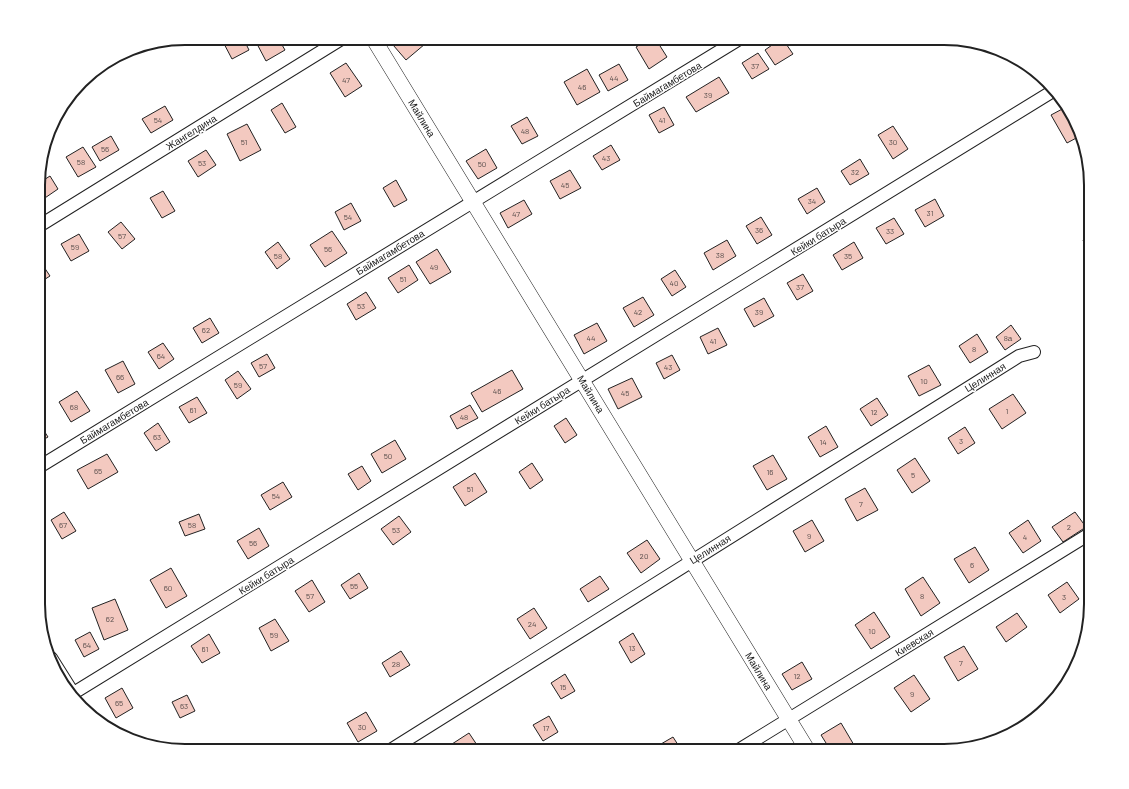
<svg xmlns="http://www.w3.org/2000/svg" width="1129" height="789" font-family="Barlow,sans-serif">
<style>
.building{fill:#f3c9c0;stroke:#222}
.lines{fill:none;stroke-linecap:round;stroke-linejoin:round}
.minor-casing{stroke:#222;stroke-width:14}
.tertiary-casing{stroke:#222;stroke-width:16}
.minor{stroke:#fff;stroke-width:12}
.tertiary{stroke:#fff;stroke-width:15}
.labels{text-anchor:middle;stroke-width:3;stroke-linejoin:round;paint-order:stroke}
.number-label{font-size:8px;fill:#564c4a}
.street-label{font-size:10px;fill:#222;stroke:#fff}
.rim{fill:none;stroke:#222;stroke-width:2}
</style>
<rect width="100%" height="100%" fill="#fff"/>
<path class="building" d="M221,38H243L249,50L232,59Z
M263,38H278L285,50L266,61L256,42Z
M387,38H420L425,44L406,60Z
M651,38H655L667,57L649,69L636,47Z
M782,38L793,54L775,65L765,50Z
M758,53L769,69L752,79L742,63Z
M346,63L362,86L345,97L330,73Z
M619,64L628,80L608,91L599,75Z
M587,69L600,92L577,105L564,82Z
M719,77L729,93L696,112L686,97Z
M282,103L296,127L285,133L271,110Z
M165,106L173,120L151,133L142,119Z
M664,107L674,125L659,133L649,115Z
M1066,107L1076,120L1080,136L1067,143L1051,115Z
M527,117L538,136L522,144L511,126Z
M247,124L261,150L240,161L227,134Z
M893,126L908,149L893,159L878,135Z
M111,136L119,150L100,161L92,147Z
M611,145L620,160L602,170L593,156Z
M83,147L96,167L78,177L66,157Z
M486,149L497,168L478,179L466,161Z
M206,150L216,165L198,177L188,161Z
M860,159L869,174L850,185L841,171Z
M570,170L581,188L560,199L550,181Z
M50,176L58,189L39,202V183Z
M396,180L407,200L394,207L383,188Z
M817,188L825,202L807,214L798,199Z
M163,191L175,211L162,218L150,198Z
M935,199L944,216L925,227L915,210Z
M524,200L532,214L508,228L500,213Z
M351,203L361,221L344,230L335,212Z
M761,217L772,235L757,244L746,226Z
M894,218L904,234L886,244L876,228Z
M121,222L135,239L122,249L108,232Z
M332,231L347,253L325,267L310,245Z
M79,234L89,251L71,261L61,244Z
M1091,236V259L1083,240Z
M727,240L736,256L713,270L704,253Z
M278,242L290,259L277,269L265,252Z
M854,242L863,258L842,270L833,255Z
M437,249L451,272L430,284L416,262Z
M40,261L50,276L39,283V262Z
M409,265L418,280L398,293L388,278Z
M675,270L686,287L672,296L661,279Z
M803,274L813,291L797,300L787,283Z
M366,292L376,308L356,320L347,304Z
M643,297L654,315L634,327L623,308Z
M764,298L774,316L754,327L744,309Z
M210,318L219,333L202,343L193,328Z
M597,323L607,341L584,354L574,335Z
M1011,325L1021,339L1005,350L996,337Z
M718,328L727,345L708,354L700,337Z
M977,334L988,352L970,363L959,346Z
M163,343L174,359L159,369L148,352Z
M267,354L275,368L259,377L251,363Z
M672,355L680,370L664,379L656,363Z
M123,361L135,384L118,393L105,370Z
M929,365L941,385L919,396L908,376Z
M512,370L523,389L482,412L471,393Z
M238,371L251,389L237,399L225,380Z
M632,378L642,397L618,409L608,389Z
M77,391L90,411L71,422L59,402Z
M1013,394L1026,413L1002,429L989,409Z
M197,397L207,413L189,423L179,407Z
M877,398L888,415L871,426L860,409Z
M470,405L478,418L457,429L450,416Z
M566,418L577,435L565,443L554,426Z
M39,423L48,437L39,442Z
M158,423L170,442L156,451L144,433Z
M826,426L838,447L820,457L808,437Z
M965,427L975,443L958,454L948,438Z
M395,440L406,459L382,473L371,454Z
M107,454L118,472L88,489L77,470Z
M773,455L787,479L767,490L753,466Z
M915,458L930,481L912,493L897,470Z
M532,463L543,480L530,489L519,472Z
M362,466L371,481L358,490L348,474Z
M475,473L487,492L465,506L453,487Z
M283,482L292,497L270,510L261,495Z
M865,488L878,510L857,521L845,499Z
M64,512L76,531L62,539L51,520Z
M1075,512L1086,527L1063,542L1052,527Z
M199,514L205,529L185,536L179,522Z
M399,516L411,532L393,545L381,529Z
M812,520L824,541L805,552L793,531Z
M1028,520L1041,541L1023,553L1009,533Z
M259,528L269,546L248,559L237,541Z
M647,540L660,559L641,573L627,553Z
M975,547L989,570L969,583L954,559Z
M171,568L187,596L166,608L150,580Z
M359,573L368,588L350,599L341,585Z
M600,576L609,589L588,602L580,589Z
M923,577L940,603L921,616L905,589Z
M312,580L325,602L309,612L295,591Z
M1067,582L1079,599L1060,613L1048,595Z
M115,599L128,630L104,640L92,608Z
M534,608L547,628L530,639L517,619Z
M874,612L890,637L871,649L855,625Z
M1017,613L1027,627L1006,642L996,627Z
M275,619L289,641L271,651L259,628Z
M90,632L99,649L84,657L75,640Z
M633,633L645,654L631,663L619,642Z
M209,634L220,653L202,663L191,646Z
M964,646L978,669L958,681L944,657Z
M401,651L410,665L390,677L382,663Z
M802,662L812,679L792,690L782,674Z
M565,674L575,691L561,699L551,683Z
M914,675L930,699L911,712L894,688Z
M122,688L133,708L116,718L105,698Z
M187,695L195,711L180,718L172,702Z
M366,712L377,731L358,742L347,723Z
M549,716L558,732L543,741L533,725Z
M841,723L854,745L845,751H831L821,735Z
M469,733L481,751H456L452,744Z
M673,737L682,751H649Z"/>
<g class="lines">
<g class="minor-casing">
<path id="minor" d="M39,226L343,38
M39,467L741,38
M51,658L73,693
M72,694L1053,91
M389,751L1019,356L1034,352
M737,751L1091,533"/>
</g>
<g class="tertiary-casing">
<path id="tertiary" d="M373,38L808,751"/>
</g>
<use href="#minor" class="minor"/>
<use href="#tertiary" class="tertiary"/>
</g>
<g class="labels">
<g class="number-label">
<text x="755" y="69">37</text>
<text x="614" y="81">44</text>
<text x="346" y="83">47</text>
<text x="582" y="90">46</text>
<text x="708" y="98">39</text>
<text x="158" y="123">54</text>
<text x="662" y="123">41</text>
<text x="525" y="134">48</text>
<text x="244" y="145">51</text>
<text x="893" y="145">30</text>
<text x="105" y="152">56</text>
<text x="606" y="161">43</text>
<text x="81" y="165">58</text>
<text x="202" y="166">53</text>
<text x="482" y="167">50</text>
<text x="855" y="175">32</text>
<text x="565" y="188">45</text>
<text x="812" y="204">34</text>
<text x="930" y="216">31</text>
<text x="516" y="217">47</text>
<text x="348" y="220">54</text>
<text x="759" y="233">36</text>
<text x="890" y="234">33</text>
<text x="122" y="239">57</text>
<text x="75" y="250">59</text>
<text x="328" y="252">56</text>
<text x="720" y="258">38</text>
<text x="278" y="259">58</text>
<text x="848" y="259">35</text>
<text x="434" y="270">49</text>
<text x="403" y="282">51</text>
<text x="674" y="286">40</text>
<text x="800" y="290">37</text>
<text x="361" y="309">53</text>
<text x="638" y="315">42</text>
<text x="759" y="315">39</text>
<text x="206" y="333">62</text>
<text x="591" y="341">44</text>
<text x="1008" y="341">8а</text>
<text x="713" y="344">41</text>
<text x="974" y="352">8</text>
<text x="161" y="359">64</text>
<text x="263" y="369">57</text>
<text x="668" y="370">43</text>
<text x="120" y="380">66</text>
<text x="924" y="384">10</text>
<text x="238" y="388">59</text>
<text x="497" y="394">46</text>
<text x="625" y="396">45</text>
<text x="74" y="410">68</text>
<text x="193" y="413">61</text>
<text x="1007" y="414">1</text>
<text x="874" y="415">12</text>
<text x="464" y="420">48</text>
<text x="157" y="440">63</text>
<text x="961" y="444">3</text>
<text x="823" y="445">14</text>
<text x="388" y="459">50</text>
<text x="98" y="474">65</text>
<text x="770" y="475">16</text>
<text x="913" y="478">5</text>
<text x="470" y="492">51</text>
<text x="276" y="499">54</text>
<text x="861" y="507">7</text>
<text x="63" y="528">67</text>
<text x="192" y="528">58</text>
<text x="1069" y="530">2</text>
<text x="396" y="533">53</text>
<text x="809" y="539">9</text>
<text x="1025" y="540">4</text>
<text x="253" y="546">56</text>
<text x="644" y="559">20</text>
<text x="972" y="568">6</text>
<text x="354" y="589">55</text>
<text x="168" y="591">60</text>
<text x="310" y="599">57</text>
<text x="922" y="599">8</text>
<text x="1064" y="600">3</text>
<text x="110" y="622">62</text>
<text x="532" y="627">24</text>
<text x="872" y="634">10</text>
<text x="274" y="638">59</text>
<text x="87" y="648">64</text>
<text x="632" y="651">13</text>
<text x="205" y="652">61</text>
<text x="961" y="666">7</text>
<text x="396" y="667">28</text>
<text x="797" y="679">12</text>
<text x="563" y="690">15</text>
<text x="912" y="697">9</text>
<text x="119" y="706">65</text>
<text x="184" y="709">63</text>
<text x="362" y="730">30</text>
<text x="546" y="731">17</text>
</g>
<g class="street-label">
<text transform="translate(667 84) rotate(-31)" y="4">Баймагамбетова</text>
<text transform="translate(422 118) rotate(59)" y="4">Майлина</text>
<text transform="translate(191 132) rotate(-32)" y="4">Жангелдина</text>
<text transform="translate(818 236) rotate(-32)" y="4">Кейки батыра</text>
<text transform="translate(390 252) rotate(-31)" y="4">Баймагамбетова</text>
<text transform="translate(985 377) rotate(-32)" y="4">Целинная</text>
<text transform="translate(591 394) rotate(59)" y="4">Майлина</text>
<text transform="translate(542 405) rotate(-32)" y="4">Кейки батыра</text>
<text transform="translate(114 421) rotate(-31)" y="4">Баймагамбетова</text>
<text transform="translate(710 549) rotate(-32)" y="4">Целинная</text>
<text transform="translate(266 575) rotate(-32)" y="4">Кейки батыра</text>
<text transform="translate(914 642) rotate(-32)" y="4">Киевская</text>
<text transform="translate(759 671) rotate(59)" y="4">Майлина</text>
</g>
</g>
<path d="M0 0H1129V789H0ZM185 45H944A140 140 0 0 1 1084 185V604A140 140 0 0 1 944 744H185A140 140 0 0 1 45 604V185A140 140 0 0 1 185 45Z" fill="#fff" fill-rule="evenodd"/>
<path class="rim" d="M185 45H944A140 140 0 0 1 1084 185V604A140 140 0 0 1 944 744H185A140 140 0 0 1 45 604V185A140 140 0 0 1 185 45Z"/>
</svg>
